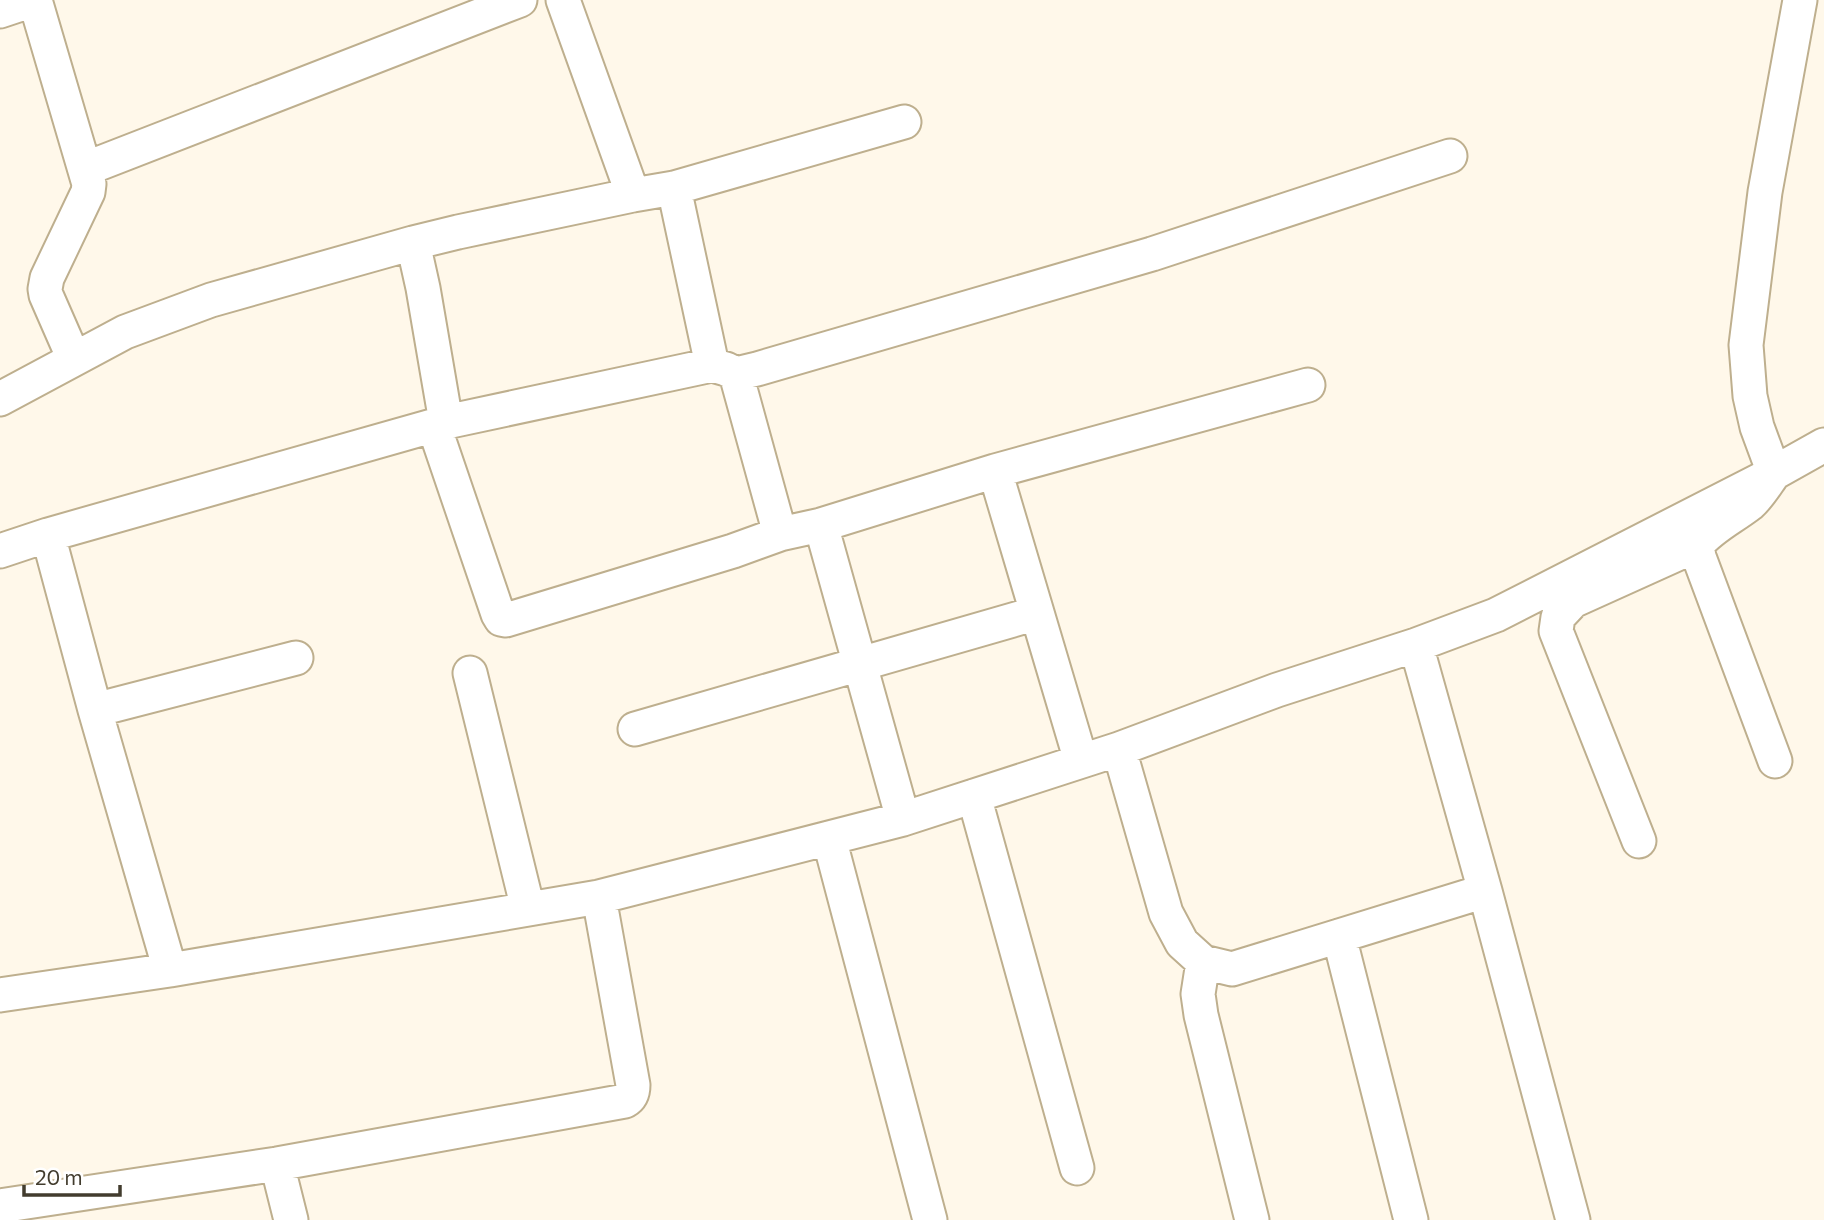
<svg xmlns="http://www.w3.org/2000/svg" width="1824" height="1220" font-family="Commissioner,sans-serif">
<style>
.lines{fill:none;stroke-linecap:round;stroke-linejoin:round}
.minor-casing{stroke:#beaf8e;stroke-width:37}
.minor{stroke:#fff;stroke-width:33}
</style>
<rect width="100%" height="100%" fill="#fff8ea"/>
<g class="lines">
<g class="minor-casing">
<path id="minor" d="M35,0L89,184L88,192L47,278L45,289L46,295L74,359
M563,0L633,195
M0,11L33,0
M85,169L520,0
M674,188L712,365
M413,243L458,232L633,195L674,188L904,122
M736,374L780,534
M0,399L125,332L211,300L413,243L423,288L446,422
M434,426L498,614L501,619L506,620L733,551L780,534L821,525L995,471L1308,385
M995,471L1081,761
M821,525L903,819
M48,535L95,710L170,970
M0,551L48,535L446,422L712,365L726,369L736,374L757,369L1152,254L1450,156
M1416,645L1485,891L1573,1220
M470,673L528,909
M95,710L296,658
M635,729L1037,613
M1119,749L1166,913L1182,943L1203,962L1232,969L1485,891
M1775,761L1699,557L1697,545C1712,527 1732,518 1750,504C1760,495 1766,484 1774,473L1757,427L1750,396L1746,345L1765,192L1800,0
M974,796L1077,1168
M829,838L930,1220
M1639,841L1556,631L1558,617L1573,601L1697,545
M1339,936L1411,1220
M1203,962L1198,994L1201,1015L1252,1220
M0,995L170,970L599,897L903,819L1119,749L1277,690L1416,645L1496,615L1774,473L1824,445
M277,1164L291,1220
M0,1206L277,1164L625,1101C632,1097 633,1092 633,1085L599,897"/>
</g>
<use href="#minor" class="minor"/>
</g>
<path d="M24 1185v10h96v-10" fill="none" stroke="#423c2e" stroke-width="3.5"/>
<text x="35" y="1185" font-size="21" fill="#423c2e" stroke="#ffffff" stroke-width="5" paint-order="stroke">20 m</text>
</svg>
